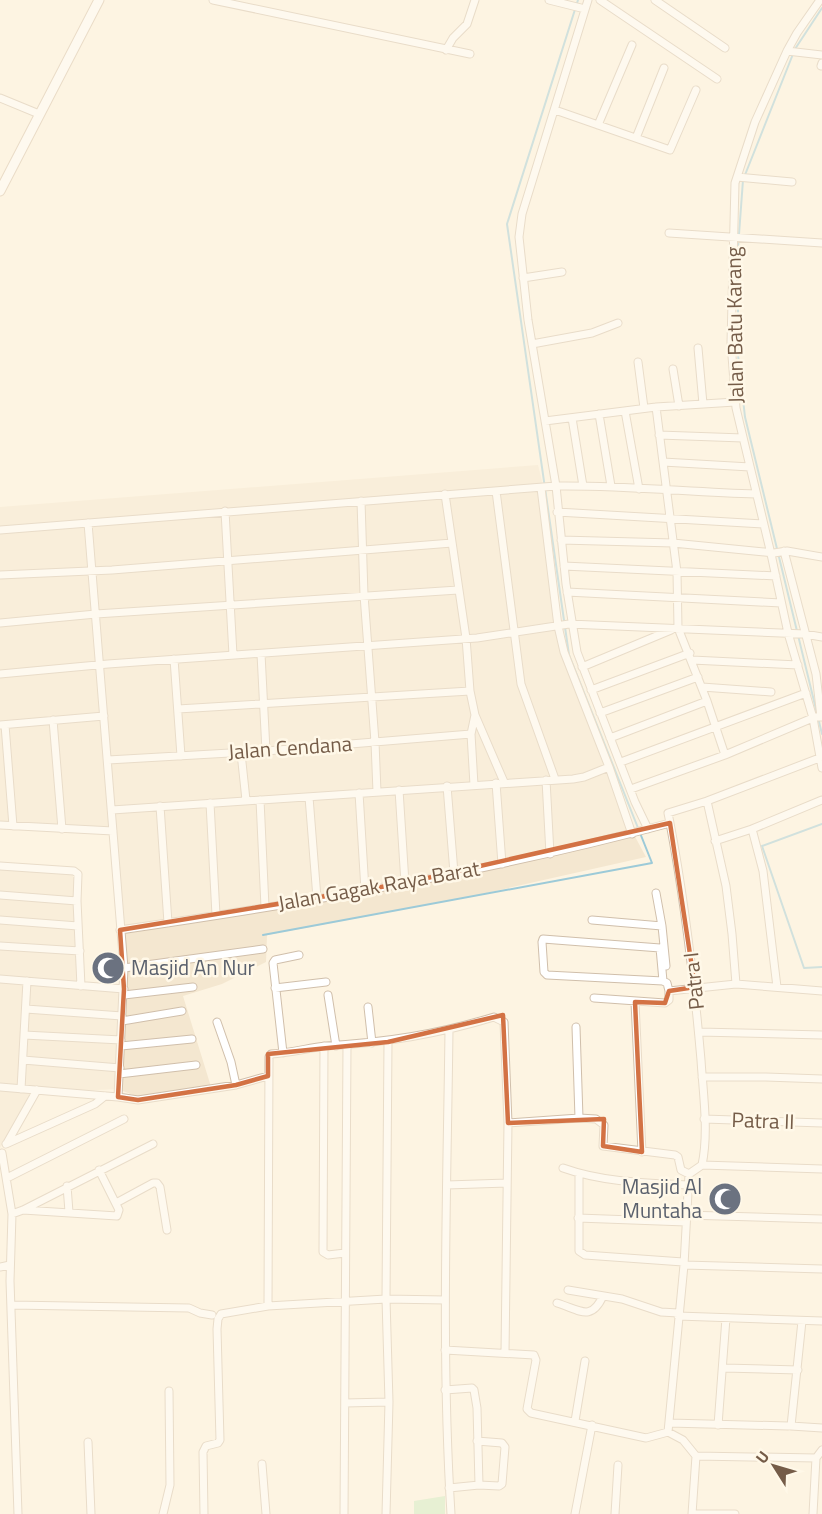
<svg xmlns="http://www.w3.org/2000/svg" width="822" height="1514" font-family="'Titillium Web',sans-serif">
<style>
.residential{fill:#f4e7d0}
.green{fill:#cdeac0}
.lines{fill:none;stroke-linecap:round;stroke-linejoin:round}
.stream{stroke:#9ccad8;stroke-width:2}
.street-casing{stroke:#d0bfab;stroke-width:9}
.secondary-casing{stroke:#d3bfa8;stroke-width:11}
.street{stroke:#fff;stroke-width:7}
.secondary{stroke:#fff;stroke-width:9}
.marked{fill:none;stroke:#d37244;stroke-width:4.5;stroke-linejoin:round}
.labels{text-anchor:middle;stroke-width:5;stroke-linejoin:round;paint-order:stroke}
.street-label{font-size:21px;fill:#755c48;stroke:#fff8e8}
.worship-label{font-size:21px;fill:#5b616d;stroke:#fff8e8;text-anchor:start}
</style>
<rect width="100%" height="100%" fill="#fdf4e2"/>
<path class="residential" d="M538,465L544,489L563,656L606,769L632,831L646,857L464,898L267,935L266,962L222,984L183,996L212,1090L143,1099L118,1089L31,1093L0,1148V868L73,875L81,984L122,988L112,833L0,825V507Z"/>
<path class="green" d="M445,1496V1514H414V1501Z"/>
<g class="lines">
<path class="stream" d="M822,8L795,49L743,180L738,248V355L745,417L822,734
M822,824L762,846L804,968L822,967
M263,935L652,863L569,655L507,224L578,0"/>
<g class="street-casing">
<path id="street" d="M213,0L470,54
M549,0L585,9
M588,0L522,214L519,237L528,320L556,486L566,584L577,652L635,802L648,829
M600,0L717,79
M655,0L725,48
M820,0L797,33L787,51L755,122L735,183L731,343L736,408L771,554L788,633L813,718L822,768
M446,50L453,38L467,24L475,0
M787,51L822,55
M821,66L822,63
M0,98L39,114
M555,110L670,150L696,90
M598,125L632,45
M636,138L664,68
M737,177L792,182
M669,233L822,243
M523,278L562,272
M532,344L592,333L618,323
M698,348L703,404
M638,362L644,408
M673,369L679,406
M656,407L677,572L678,628L707,701L725,755
M625,411L639,489
M599,414L611,486
M572,418L583,486
M545,421L656,407L735,402
M659,435L743,438
M663,462L750,467
M541,488L558,626L564,652L609,767L632,834
M496,491L521,684L555,779
M445,494L466,638L470,691L475,715L471,734L474,785
M361,501L364,595L375,742L377,792
M225,511L233,655
M557,512L763,524
M88,523L124,968L118,1097
M0,530L556,486C622,485 689,492 756,494
M561,540L673,543L774,553L787,551L822,557
M784,551L816,674L821,717
M564,566L776,576
M0,575L112,570L452,543
M567,592L781,603
M0,623L96,614L458,590
M261,654L266,751
M174,659L181,756
M692,660L798,665
M582,667L671,630
M0,674L108,664L477,638L569,624L805,634L822,637
M702,687L771,692
M591,690L690,653
M178,709L470,691
M600,713L698,677
M475,715L504,782
M53,720L62,829
M0,725L104,716
M5,725L13,826
M610,738L707,701
M241,753L246,800
M108,760L266,751L471,734
M621,762L806,693
M546,780L550,854
M496,783L502,864
M447,786L454,873
M631,789L725,755L815,717H822
M399,790L405,883
M359,793L365,890
M309,797L317,898
M260,800L265,907
M707,801L822,757
M210,803L216,915
M160,806L168,923
M112,810L573,779L584,777L609,767
M670,823L668,813L707,801L726,886L732,934L736,984
M0,825L113,831
M715,841L752,829
M0,866L74,871L78,874L77,901L81,986
M656,893L662,926L666,966
M0,895L77,901
M0,920L78,926
M592,920L662,926
M120,930C305,903 489,872 670,823C685,902 694,980 701,1060C703,1093 709,1132 702,1165
M0,946L80,951
M124,968L263,949
M0,979L124,989
M663,981L660,948L543,939L542,942L544,972L547,975L663,981L667,983L669,991L736,984L822,991
M777,987L763,871L752,829L822,800
M275,988L326,982
M124,995L193,987
M328,995L336,1046
M594,998L665,1003L669,1000V991
M635,1002L642,1152
M368,1007L372,1043
M26,1009L122,1016
M122,1021L182,1011
M217,1022L231,1062L236,1085
M576,1027L579,1118
M449,1031C447,1192 441,1353 451,1514
M699,1032L822,1035
M24,1035L121,1040
M121,1046L192,1039
M324,1046L323,1252L328,1255L345,1253
M283,1053L273,963L275,960L299,955
M23,1060L120,1068
M119,1074L196,1065
M702,1077H766L822,1079
M0,1087L118,1097L138,1100L236,1085L268,1076
M21,1089L27,981
M704,1119L822,1123
M508,1123L579,1118L596,1119L604,1125L603,1146L675,1155L678,1157L681,1170L689,1174
M7,1143L37,1090
M6,1144L95,1104L105,1096
M2,1153L12,1214L10,1281L18,1514
M563,1168C602,1182 645,1183 687,1185
M579,1174V1251L585,1255L683,1262
M7,1178L124,1119
M447,1185L507,1183
M67,1186L69,1212
M116,1203L153,1183H157L160,1187L167,1230
M23,1210L117,1216L119,1210L99,1170
M12,1214L23,1210L153,1144
M685,1215L822,1219
M578,1218L686,1222
M684,1265L822,1269
M0,1267L10,1265
M568,1290L622,1299L661,1312L678,1313
M557,1303C580,1310 591,1322 603,1296
M11,1305L189,1308L200,1313L212,1315
M268,1306L269,1057L271,1054C290,1053 308,1048 326,1046C387,1042 435,1035 494,1017L504,1022L508,1123L505,1353
M678,1316L822,1321
M802,1321L791,1426L822,1428
M445,1350L534,1355L536,1360L527,1409L531,1413L646,1438L668,1432
M724,1368L798,1370
M445,1390L472,1388L474,1390L477,1408L479,1485L449,1488
M345,1403L389,1402
M575,1421L585,1361
M669,1423L788,1426
M718,1425L726,1318
M477,1441L502,1443L505,1447L502,1484L499,1486L479,1485
M88,1442L91,1514
M696,1456L816,1458
M262,1464L266,1514
M163,1514L170,1485L169,1391
M204,1514L203,1452L206,1446L218,1443L220,1440L217,1329L218,1319L221,1314L268,1306L386,1299L445,1300
M344,1514L347,1046
M386,1514L389,1402L386,1299L388,1042
M575,1514L592,1425
M615,1514L618,1465
M692,1514L696,1456L683,1440L668,1432L684,1265L689,1174L702,1165L822,1169
M692,1514H735
M813,1514L816,1458L822,1450"/>
</g>
<g class="secondary-casing">
<path id="secondary" d="M0,191L99,0"/>
</g>
<use href="#street" class="street"/>
<use href="#secondary" class="secondary"/>
</g>
<path d="M0 0H822V1514H0ZM670,823L695,987L669,991L665,1003L635,1002L642,1152L603,1146L604,1119L508,1123L503,1015L388,1042L268,1054V1076L236,1085L138,1100L118,1097L124,989L120,930L405,883Z" fill="#fdf4e2" fill-opacity=".55" fill-rule="evenodd"/>
<path class="marked" d="M670,823L695,987L669,991L665,1003L635,1002L642,1152L603,1146L604,1119L508,1123L503,1015L388,1042L268,1054V1076L236,1085L138,1100L118,1097L124,989L120,930L405,883Z"/>
<defs>
<g id="mosque-disc" transform="scale(1.725)"><circle r="9.5" fill="#6b7280" stroke="#fff8e8"/><path d="M3.5-4.9A6 6 0 1 0 3.5 4.9A5 5 0 1 1 3.5-4.9Z" fill="#fff"/></g>
</defs>
<g fill-rule="evenodd">
<use href="#mosque-disc" x="108" y="968"/>
<use href="#mosque-disc" x="725" y="1199"/>
</g>
<g class="labels">
<g class="street-label">
<text transform="translate(735 325) rotate(-91)" y="7">Jalan Batu Karang</text>
<text transform="translate(290 748) rotate(-4)" y="7">Jalan Cendana</text>
<text transform="translate(379 886) rotate(-10)" y="7">Jalan Gagak Raya Barat</text>
<text transform="translate(694 981) rotate(-96)" y="7">Patra I</text>
<text transform="translate(763 1121) rotate(2)" y="7">Patra II</text>
</g>
<g class="worship-label">
<text x="131" y="975">Masjid An Nur</text>
<text x="702" y="1194" text-anchor="end">Masjid Al<tspan x="702" dy="24">Muntaha</tspan></text>
</g>
</g>
<g transform="translate(774 1466) rotate(307)" stroke="#fff8e8" stroke-width="4.5" paint-order="stroke">
<path d="M0-4.5L10 22L0 15L-10 22Z" fill="#755c48"/>
<text y="-9" font-size="16" font-weight="bold" text-anchor="middle" fill="#755c48">U</text>
</g>
</svg>
